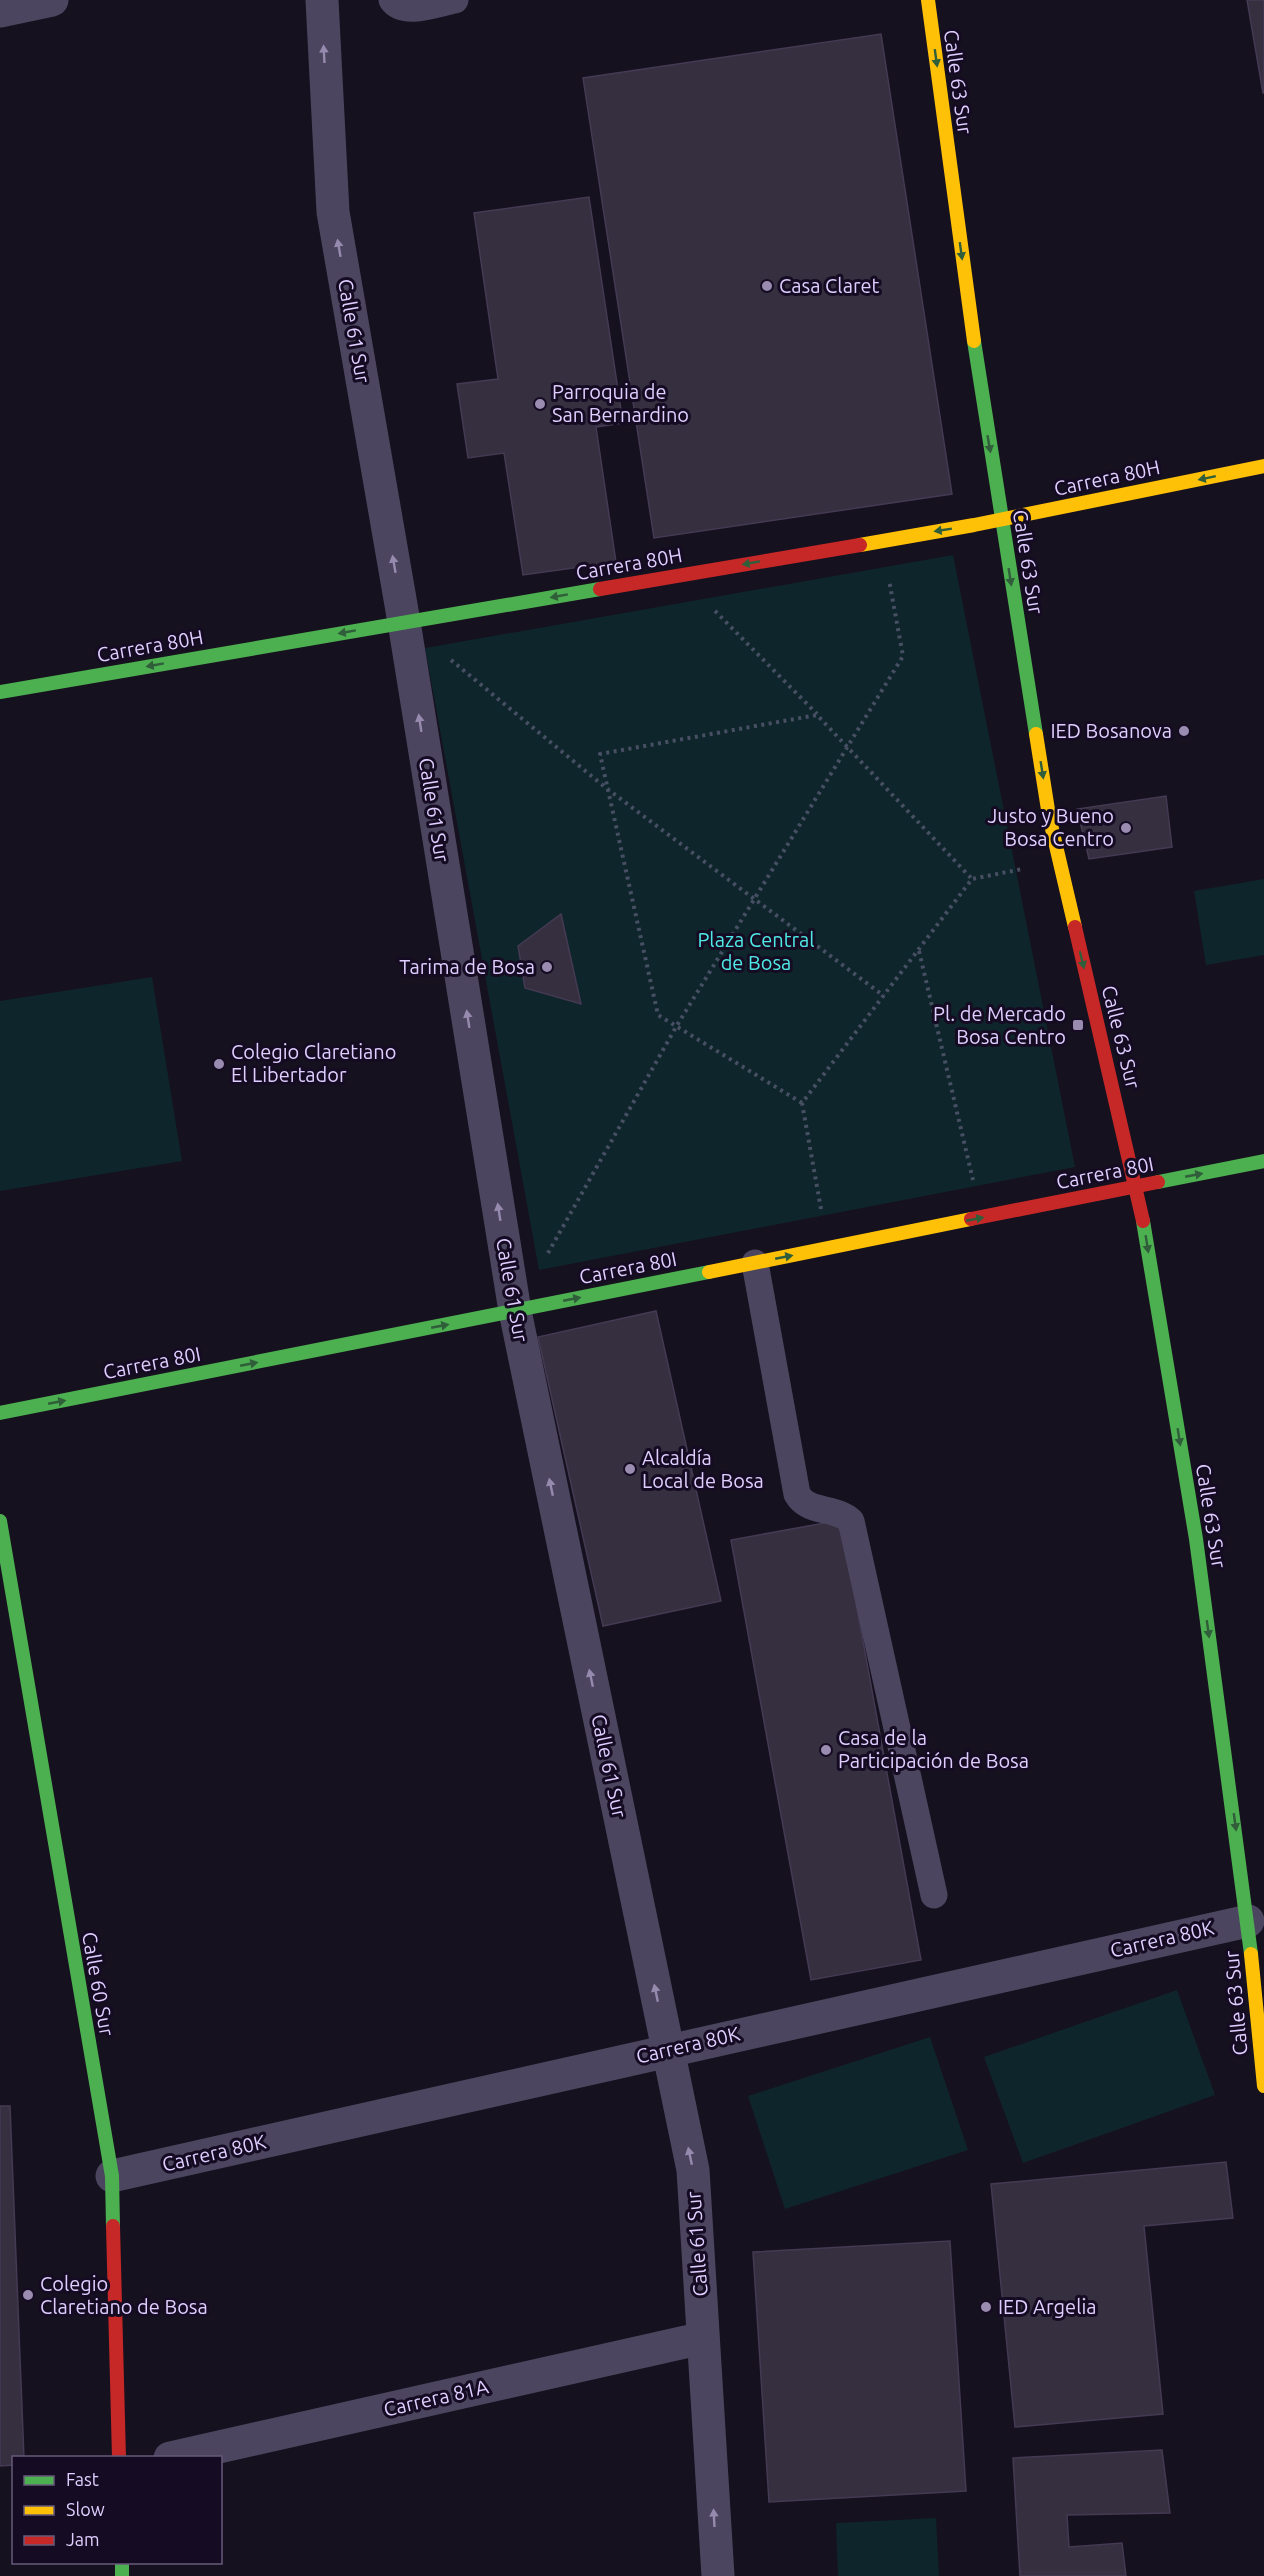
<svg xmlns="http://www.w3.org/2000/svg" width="1264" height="2576" font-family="Ubuntu,sans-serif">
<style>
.green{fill:#0f252c}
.building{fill:#362f40;stroke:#443a53;stroke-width:1.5}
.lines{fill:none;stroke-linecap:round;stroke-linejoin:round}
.path{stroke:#474f63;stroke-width:4;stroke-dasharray:3 4.5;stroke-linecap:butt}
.lane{stroke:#4c455f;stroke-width:27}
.street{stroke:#4c455f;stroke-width:33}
.fast{stroke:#4caf50;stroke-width:14}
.slow{stroke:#ffc107;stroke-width:14}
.jam{stroke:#c62828;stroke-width:14}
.oneway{fill:#968aaf}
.oneway2{fill:#305e3a}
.poi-dot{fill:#998cb0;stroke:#150c23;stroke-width:2}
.labels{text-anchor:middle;stroke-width:6;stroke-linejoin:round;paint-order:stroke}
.street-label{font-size:20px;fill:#dfceff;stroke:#150c23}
.poi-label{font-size:20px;fill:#dfceff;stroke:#150c23;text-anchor:start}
.park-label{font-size:20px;fill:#4feae7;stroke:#150c23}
</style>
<rect width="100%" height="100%" fill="#16111e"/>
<path class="green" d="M953,555L1075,1167L539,1270L425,648Z
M1264,879V955L1206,965L1194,891Z
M152,977L182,1161L0,1191V1001Z
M1177,1990L1215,2095L1023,2163L984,2057Z
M930,2037L968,2150L785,2209L748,2096Z
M936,2518L939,2576H838L836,2523Z"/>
<path class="building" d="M1247,0H1264V93H1263Z
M881,34L952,494L654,538L583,78Z
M589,197L623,423L596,427L616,562L523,575L504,453L468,458L457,384L498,379L474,213Z
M1166,796L1172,847L1089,859L1077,809Z
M561,914L581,1004L525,988L518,946Z
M656,1311L721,1601L603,1626L538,1337Z
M841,1520L921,1960L811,1980L731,1540Z
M0,2106H10L24,2458H14V2465L0,2466Z
M1226,2162L1233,2218L1144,2226L1163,2414L1015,2427L991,2184Z
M950,2241L966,2491L769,2502L753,2252Z
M1162,2450L1170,2513L1067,2515L1069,2547L1122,2543L1126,2576H1020L1013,2458Z"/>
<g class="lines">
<path class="path" d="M715,611L817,714
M451,660L606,788L884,996
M919,951L973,1180
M802,1103L658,1015L600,754L817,715L972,879
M821,1209L802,1103L972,879L1022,869
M548,1253L676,1027L903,656L889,580"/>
<path class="lane" d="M392,0C404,17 438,3 455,0
M755,1263L797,1494C808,1514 835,1506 851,1521L934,1895"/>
<path class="street" d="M322,0L333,212L404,622L515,1311L693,2170L718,2576
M0,11L52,0
M112,2176L1248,1921
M170,2458L703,2338"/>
<path class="fast" d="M974,341L1036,734
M0,692L600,589
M1158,1182L1264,1161
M1143,1221L1196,1539L1251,1954
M0,1413L709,1272
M0,1521L112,2176L113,2226
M122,2562V2576"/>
<path class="slow" d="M928,0L974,341
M860,545L974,525L1264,466
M1036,734L1049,816L1075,927
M709,1272L971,1219
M1251,1954L1264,2086"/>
<path class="jam" d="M600,589L860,545
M1075,927L1143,1221
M971,1219L1158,1182
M113,2226L119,2458"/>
</g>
<defs><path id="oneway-solid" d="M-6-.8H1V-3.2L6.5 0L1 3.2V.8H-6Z" transform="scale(1.5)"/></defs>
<g class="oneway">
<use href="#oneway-solid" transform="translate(324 54) rotate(-93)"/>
<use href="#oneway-solid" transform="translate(339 248) rotate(-100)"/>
<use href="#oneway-solid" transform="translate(394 564) rotate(-100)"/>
<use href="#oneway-solid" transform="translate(420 723) rotate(-99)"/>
<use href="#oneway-solid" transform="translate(468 1019) rotate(-99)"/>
<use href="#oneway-solid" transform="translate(499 1212) rotate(-99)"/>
<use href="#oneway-solid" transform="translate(551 1487) rotate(-102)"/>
<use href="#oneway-solid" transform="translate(591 1678) rotate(-102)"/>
<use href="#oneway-solid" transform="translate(656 1993) rotate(-102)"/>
<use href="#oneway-solid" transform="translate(690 2156) rotate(-102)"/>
<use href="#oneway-solid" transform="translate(714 2518) rotate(-93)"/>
</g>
<g class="oneway2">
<use href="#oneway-solid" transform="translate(936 58) rotate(82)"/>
<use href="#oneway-solid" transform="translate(961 251) rotate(82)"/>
<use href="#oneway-solid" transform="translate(989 444) rotate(80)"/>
<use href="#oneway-solid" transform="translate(1207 478) rotate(168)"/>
<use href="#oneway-solid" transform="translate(943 530) rotate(171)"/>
<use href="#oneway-solid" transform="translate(751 563) rotate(170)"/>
<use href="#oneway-solid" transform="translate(1010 577) rotate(81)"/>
<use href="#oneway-solid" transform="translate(559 596) rotate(170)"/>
<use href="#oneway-solid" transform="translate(347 632) rotate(170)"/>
<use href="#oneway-solid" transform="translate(155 665) rotate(170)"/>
<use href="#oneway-solid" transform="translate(1042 770) rotate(81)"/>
<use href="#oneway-solid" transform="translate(1082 960) rotate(76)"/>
<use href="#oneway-solid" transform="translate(1194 1175) rotate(-11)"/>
<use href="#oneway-solid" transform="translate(975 1219) rotate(-11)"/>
<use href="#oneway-solid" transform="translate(1147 1244) rotate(81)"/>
<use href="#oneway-solid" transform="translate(784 1257) rotate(-11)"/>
<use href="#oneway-solid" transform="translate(572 1299) rotate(-11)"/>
<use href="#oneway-solid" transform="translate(440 1326) rotate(-11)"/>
<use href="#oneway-solid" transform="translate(249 1364) rotate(-11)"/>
<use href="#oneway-solid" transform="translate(57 1402) rotate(-11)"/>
<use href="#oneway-solid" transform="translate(1179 1437) rotate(81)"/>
<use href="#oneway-solid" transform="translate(1208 1629) rotate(82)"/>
<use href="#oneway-solid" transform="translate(1235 1822) rotate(82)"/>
</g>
<g class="poi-dot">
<circle cx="767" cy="286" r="6"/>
<circle cx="540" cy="404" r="6"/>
<circle cx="1184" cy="731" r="6"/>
<circle cx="1126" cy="828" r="6"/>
<circle cx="547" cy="967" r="6"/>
<rect x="1072" y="1019" width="12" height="12" rx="3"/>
<circle cx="219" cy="1064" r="6"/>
<circle cx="630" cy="1469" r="6"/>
<circle cx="826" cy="1750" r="6"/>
<circle cx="28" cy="2295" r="6"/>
<circle cx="986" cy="2307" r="6"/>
</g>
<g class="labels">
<g class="street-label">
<text transform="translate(958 82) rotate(82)" y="7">Calle 63 Sur</text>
<text transform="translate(354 331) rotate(80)" y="7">Calle 61 Sur</text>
<text transform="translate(1107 478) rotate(-12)" y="7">Carrera 80H</text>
<text transform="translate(1028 562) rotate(81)" y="7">Calle 63 Sur</text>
<text transform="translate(629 564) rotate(-10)" y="7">Carrera 80H</text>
<text transform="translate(150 646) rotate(-10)" y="7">Carrera 80H</text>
<text transform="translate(434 810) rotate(81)" y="7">Calle 61 Sur</text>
<text transform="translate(1121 1037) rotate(76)" y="7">Calle 63 Sur</text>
<text transform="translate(1105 1173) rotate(-11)" y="7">Carrera 80I</text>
<text transform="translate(628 1268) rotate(-11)" y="7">Carrera 80I</text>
<text transform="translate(512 1290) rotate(80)" y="7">Calle 61 Sur</text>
<text transform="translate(152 1363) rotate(-11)" y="7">Carrera 80I</text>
<text transform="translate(1211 1516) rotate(81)" y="7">Calle 63 Sur</text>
<text transform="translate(609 1766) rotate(78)" y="7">Calle 61 Sur</text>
<text transform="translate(1162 1939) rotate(-13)" y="7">Carrera 80K</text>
<text transform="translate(98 1984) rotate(80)" y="7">Calle 60 Sur</text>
<text transform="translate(1236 2003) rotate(-95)" y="7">Calle 63 Sur</text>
<text transform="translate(688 2045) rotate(-13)" y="7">Carrera 80K</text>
<text transform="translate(214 2153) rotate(-13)" y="7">Carrera 80K</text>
<text transform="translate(697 2244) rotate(-94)" y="7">Calle 61 Sur</text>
<text transform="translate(436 2398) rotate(-13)" y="7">Carrera 81A</text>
</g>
<g class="poi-label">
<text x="779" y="293">Casa Claret</text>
<text x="552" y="399">Parroquia de<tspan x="552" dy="23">San Bernardino</tspan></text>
<text x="1172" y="738" text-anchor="end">IED Bosanova</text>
<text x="1114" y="823" text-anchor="end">Justo y Bueno<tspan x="1114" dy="23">Bosa Centro</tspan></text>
<text x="535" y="974" text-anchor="end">Tarima de Bosa</text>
<text x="1066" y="1021" text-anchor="end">Pl. de Mercado<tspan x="1066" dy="23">Bosa Centro</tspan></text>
<text x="231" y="1059">Colegio Claretiano<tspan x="231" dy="23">El Libertador</tspan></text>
<text x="642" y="1465">Alcaldía<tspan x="642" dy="23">Local de Bosa</tspan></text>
<text x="838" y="1745">Casa de la<tspan x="838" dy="23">Participación de Bosa</tspan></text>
<text x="40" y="2291">Colegio<tspan x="40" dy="23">Claretiano de Bosa</tspan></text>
<text x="998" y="2314">IED Argelia</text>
</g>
<g class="park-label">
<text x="756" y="947">Plaza Central<tspan x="756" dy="23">de Bosa</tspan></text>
</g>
</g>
<rect x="12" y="2456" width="210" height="108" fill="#150c23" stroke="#665a7b" stroke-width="1.5"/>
<rect x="24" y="2476" width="30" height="9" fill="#4caf50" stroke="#665a7b" stroke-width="1.5"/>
<text x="66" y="2486" font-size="18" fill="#dfceff">Fast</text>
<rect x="24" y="2506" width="30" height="9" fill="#ffc107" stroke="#665a7b" stroke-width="1.5"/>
<text x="66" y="2516" font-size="18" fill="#dfceff">Slow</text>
<rect x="24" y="2536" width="30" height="9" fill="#c62828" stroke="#665a7b" stroke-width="1.5"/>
<text x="66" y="2546" font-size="18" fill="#dfceff">Jam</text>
</svg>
